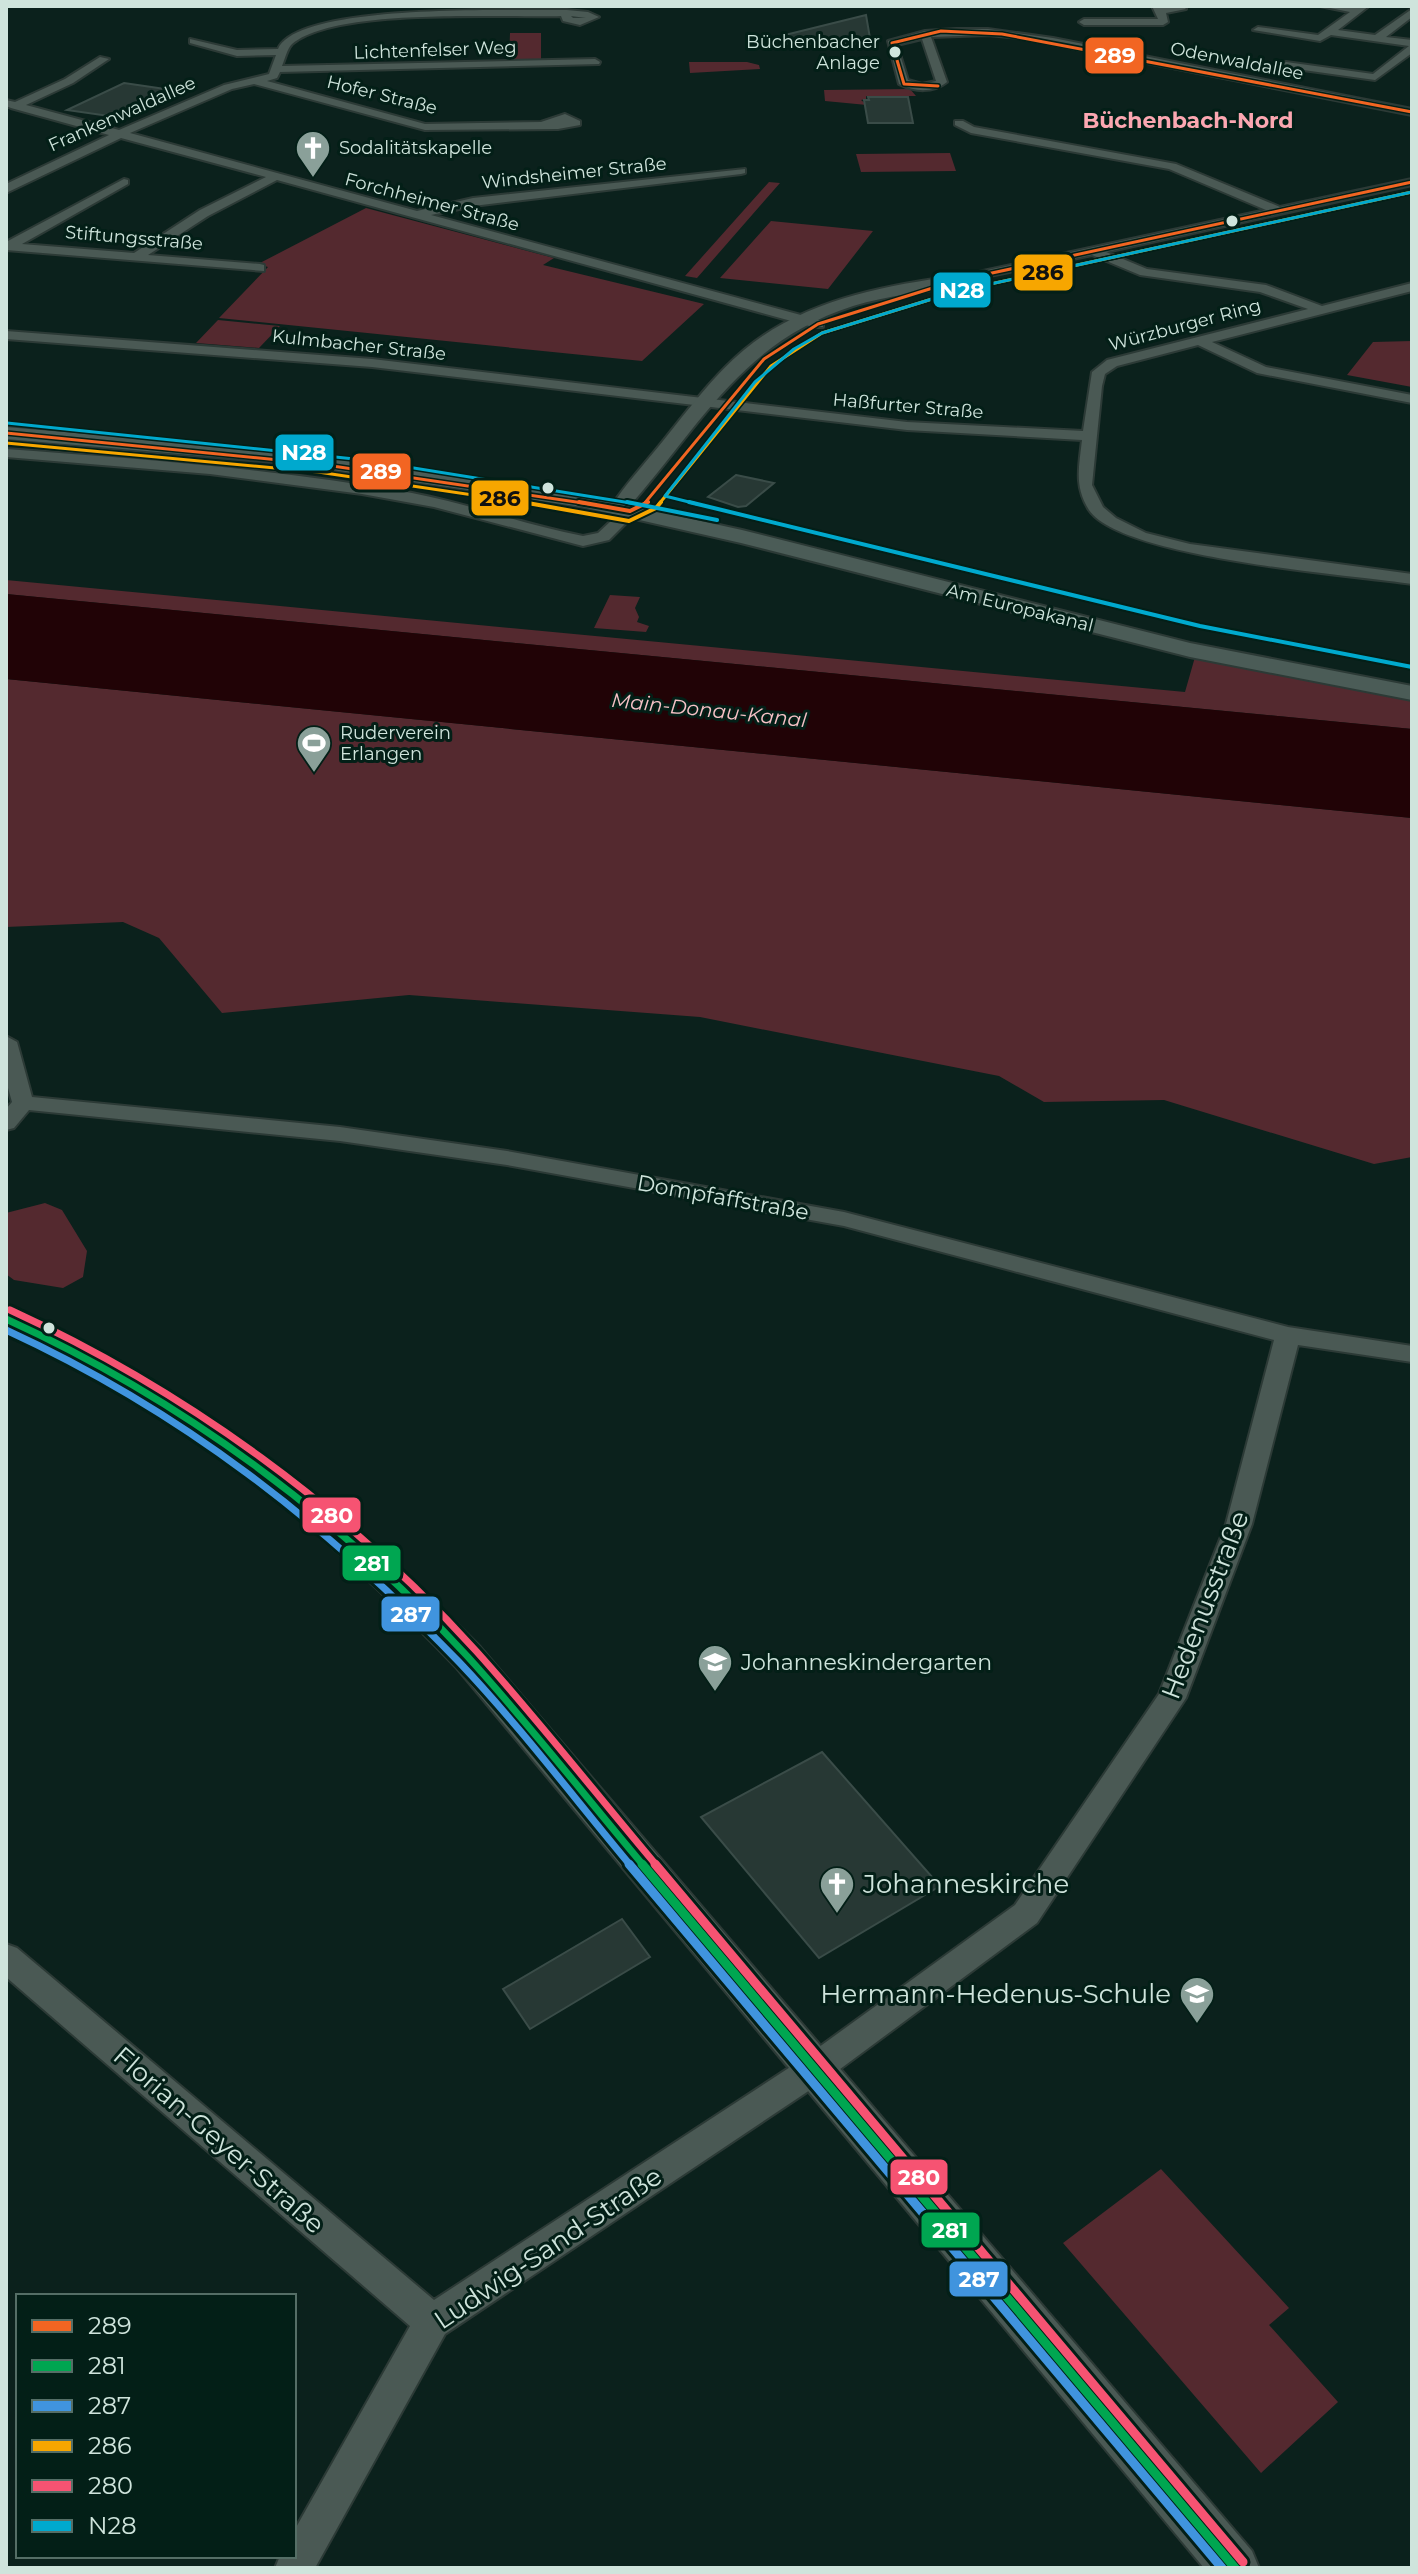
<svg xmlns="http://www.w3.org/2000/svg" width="1418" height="2574" font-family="Montserrat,sans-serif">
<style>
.green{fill:#54292f}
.water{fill:#210306}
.building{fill:#273834;stroke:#3a4c48;stroke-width:2}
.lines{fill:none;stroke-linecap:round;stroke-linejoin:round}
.minor-casing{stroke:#2c3a36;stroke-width:4}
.tertiary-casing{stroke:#2c3a36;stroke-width:4}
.secondary-casing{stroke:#2c3a36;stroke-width:4}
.minor{fill:#4a5954;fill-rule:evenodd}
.tertiary{fill:#4a5954;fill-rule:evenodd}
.secondary{fill:#4b5c57;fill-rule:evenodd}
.bus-1-far1-casing{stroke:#031f17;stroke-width:6}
.bus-1-casing{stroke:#031f17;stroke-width:8}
.bus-2-far1-casing{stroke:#031f17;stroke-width:13}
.bus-2-casing{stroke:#031f17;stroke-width:15}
.bus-3-far1-casing{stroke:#031f17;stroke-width:13}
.bus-3-casing{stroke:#031f17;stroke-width:15}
.bus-4-far1-casing{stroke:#031f17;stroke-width:6}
.bus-4-casing{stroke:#031f17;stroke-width:8}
.bus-5-far1-casing{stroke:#031f17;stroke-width:13}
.bus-5-casing{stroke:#031f17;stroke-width:15}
.bus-6-far1-casing{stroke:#031f17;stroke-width:6}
.bus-6-casing{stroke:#031f17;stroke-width:8}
.bus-1-far1{stroke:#f26522;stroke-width:3}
.bus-1{stroke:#f26522;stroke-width:4}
.bus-2-far1{stroke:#00a651;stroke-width:7}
.bus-2{stroke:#00a651;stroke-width:9}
.bus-3-far1{stroke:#4094de;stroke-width:7}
.bus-3{stroke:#4094de;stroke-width:9}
.bus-4-far1{stroke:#f7a600;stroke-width:3}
.bus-4{stroke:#f7a600;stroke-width:4}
.bus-5-far1{stroke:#f65372;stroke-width:7}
.bus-5{stroke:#f65372;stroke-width:9}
.bus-6-far1{stroke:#00a9ce;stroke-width:3}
.bus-6{stroke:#00a9ce;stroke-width:4}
.bus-dot{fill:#cfe4dc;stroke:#031f17;stroke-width:3}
.labels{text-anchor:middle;stroke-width:6;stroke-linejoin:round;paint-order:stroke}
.far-bus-label{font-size:18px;fill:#cfe4dc;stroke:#031f17;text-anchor:end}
.far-street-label{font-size:18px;fill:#cfe4dc;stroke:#031f17}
.far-poi-label{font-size:18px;fill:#cfe4dc;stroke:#031f17;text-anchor:start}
.far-water-label{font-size:20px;font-style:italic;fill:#f8c2c7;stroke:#031f17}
.far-quarter-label{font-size:22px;font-weight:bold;fill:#fba7b1;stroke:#031f17}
.street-label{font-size:22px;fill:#cfe4dc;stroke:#031f17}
.poi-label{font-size:22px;fill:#cfe4dc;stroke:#031f17;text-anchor:start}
.near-street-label{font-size:26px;fill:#cfe4dc;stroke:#031f17}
.near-poi-label{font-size:26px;fill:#cfe4dc;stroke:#031f17;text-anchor:start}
.line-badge{stroke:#031f17;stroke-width:3}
.badge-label{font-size:22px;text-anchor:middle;font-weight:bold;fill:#fff}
.pale-badge-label{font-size:22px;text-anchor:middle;font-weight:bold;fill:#111}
</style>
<rect width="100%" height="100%" fill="#0b211c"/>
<path class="green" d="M510,33H541V60L509,61Z
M689,62H747L759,65L760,69L690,73Z
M910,89L916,96H866V99L861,100L867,105L825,101L824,90Z
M950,153L956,171L861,172L856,154Z
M769,182L780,183L697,278L685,276Z
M366,208L554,258L543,265L704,304L642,361L219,318L268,267L258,264Z
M771,221L873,231L828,289L720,278Z
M218,320L280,326L259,348L196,343Z
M1412,341V387L1347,375L1373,342Z
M6,580L1185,692L1195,657L1412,699V729L6,594Z
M610,595L640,597L635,608L639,617L637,622L649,626L646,632L594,628Z
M6,679L1412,818V1157L1374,1164L1164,1100L1044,1102L999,1076L700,1017L409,995L222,1013L159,938L123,922L6,927Z
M45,1203L62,1210L87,1251L83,1277L63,1288L14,1280L6,1274V1213Z
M1161,2169L1289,2308L1269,2325L1338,2402L1261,2473L1063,2243Z"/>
<path class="water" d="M6,594L1412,729V818L6,679Z"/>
<path class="building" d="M866,15L871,44H787L785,35Z
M124,83L172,90L116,117L67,110Z
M868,97H908L913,123H868L864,100H869Z
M736,475L774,483L746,506L738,507L708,497Z
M822,1752L940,1886L819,1958L701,1817Z
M622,1919L650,1957L530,2029L503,1989Z"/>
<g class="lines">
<g class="minor-casing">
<path id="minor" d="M1152,6H1183L1186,9L1166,13L1168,22L1163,25H1084L1079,22L1084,19H1158Z
M1320,6H1369L1338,30L1375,35L1412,9V17L1386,37L1412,40V53L1375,80L1282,67L1281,65L1286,62L1373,74L1409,46L1331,35L1320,41L1253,30L1258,27L1318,35L1350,12Z
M567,10L588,12L599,17L580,25L563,21L561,16C501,18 336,7 292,44C287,49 285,59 282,66L595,59L600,62L599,64L280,72L277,78L267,81L425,124L541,122L565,114L580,121V125L558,129L425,130L254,84L232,89L130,133L417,211L473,198L745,169V173L741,174L473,206L431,215L823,321V327H813L277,180L208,216L148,255L260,264L264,265V271L6,250V242L124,179L128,180V184L22,244L134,253L200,210L266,177L121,138L6,193V184L109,135L11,108L6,106V100L15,102L65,79L100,57L109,59L73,83L26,105L119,130L224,85L269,74L276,55L237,56L190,43V39L237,50L278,49C298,2 518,11 567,10ZM571,16L586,18H573Z
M956,29H988L1053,38L1412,109V115L1020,38L988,35L931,37L947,82C933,93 915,92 899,84L888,41L925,31ZM922,39L936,81L922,84L908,80L897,45Z
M955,121H963L974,127L1176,164L1280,207L1412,179V185L1106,252L1147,269L1266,285L1322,306L1412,283V291L1212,342L1266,367L1412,395V403L1257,373L1198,345L1117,366L1105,374L1102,386L1092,485L1103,507L1116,518L1146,533L1190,544L1412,574V584C1350,575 1121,558 1089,510C1074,486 1079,467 1082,440L907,430L372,367L6,339V331L372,359L907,422L1083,431L1092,372L1107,360L1308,309L1260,292L1140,275L1092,255L951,284L949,281L955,277L1266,210L1169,169L971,133L955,125Z
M6,449C142,459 278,469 412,493C470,504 525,525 583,536L598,533L625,508H635L638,511L609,540L583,546L434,507L362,494L210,474L6,457Z
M6,1036L17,1042L32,1097L340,1127L507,1151L844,1212L1288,1327L1412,1346V1362L1298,1345L1252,1524L1186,1698L1037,1923L828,2078L445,2334L315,2568H275L280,2556H294V2531L410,2326L6,1977V1944L17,1948L434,2300L804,2058L1015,1905L1159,1694L1226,1524L1274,1340L844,1226L507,1165L340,1141L29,1110L14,1128L6,1130V1109L12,1102L6,1081Z"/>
</g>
<g class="tertiary-casing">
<path id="tertiary" d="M955,276L963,281L961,284C925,293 888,295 853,306C744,341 703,421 633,502H619L617,498C631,478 648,460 663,441C688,410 713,376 744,350C803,301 881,286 955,276Z
M6,1309C52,1322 96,1349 137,1373C265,1449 377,1542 480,1647L1252,2551L1259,2568H1204L456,1667C331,1537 173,1401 6,1331Z"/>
</g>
<g class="secondary-casing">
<path id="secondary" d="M6,427L286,451L582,495L742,530L1190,643L1412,686V700L1190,657L741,543L582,507L286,463L6,439Z"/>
</g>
<use href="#minor" class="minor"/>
<use href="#tertiary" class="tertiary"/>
<use href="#secondary" class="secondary"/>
<g class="bus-1-far1-casing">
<path id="bus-1-far1" d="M938,86L904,84L892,43L941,31L1002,34L1412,112
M6,433L319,464L590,504
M644,504L764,359L818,324L955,281L1412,182"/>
</g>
<g class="bus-1-casing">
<path id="bus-1" d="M579,502L630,511L648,502"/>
</g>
<g class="bus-2-far1-casing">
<path id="bus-2-far1" d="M6,1319C181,1399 338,1515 468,1657C529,1724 585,1796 644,1866"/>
</g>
<g class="bus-2-casing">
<path id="bus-2" d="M642,1864L1235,2568"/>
</g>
<g class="bus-3-far1-casing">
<path id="bus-3-far1" d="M6,1330C182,1411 324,1522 459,1662C518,1724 575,1799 631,1866"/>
</g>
<g class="bus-3-casing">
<path id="bus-3" d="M629,1864L1222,2568"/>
</g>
<g class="bus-4-far1-casing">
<path id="bus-4-far1" d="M6,443L318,472L533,504
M659,504L771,366L822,333L958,291L1412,192"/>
</g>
<g class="bus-4-casing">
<path id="bus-4" d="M522,502L629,521L656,508L661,502"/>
</g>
<g class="bus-5-far1-casing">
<path id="bus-5-far1" d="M10,1310C186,1391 347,1508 477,1652C539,1721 597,1795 657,1866"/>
</g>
<g class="bus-5-casing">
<path id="bus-5" d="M655,1864L1243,2562"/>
</g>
<g class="bus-6-far1-casing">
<path id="bus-6-far1" d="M7,423L364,460L637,504
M697,504L665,496L755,382L794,349L822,333L958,291L1412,192"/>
</g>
<g class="bus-6-casing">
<path id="bus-6" d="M627,502L717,520
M689,502L1200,626L1412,667"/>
</g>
<use href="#bus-1-far1" class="bus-1-far1"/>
<use href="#bus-1" class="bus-1"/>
<use href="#bus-2-far1" class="bus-2-far1"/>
<use href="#bus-2" class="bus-2"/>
<use href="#bus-3-far1" class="bus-3-far1"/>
<use href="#bus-3" class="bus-3"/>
<use href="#bus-4-far1" class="bus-4-far1"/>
<use href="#bus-4" class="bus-4"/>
<use href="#bus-5-far1" class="bus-5-far1"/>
<use href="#bus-5" class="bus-5"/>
<use href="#bus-6-far1" class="bus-6-far1"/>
<use href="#bus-6" class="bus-6"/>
</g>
<defs>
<g id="church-pin" transform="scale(1.8)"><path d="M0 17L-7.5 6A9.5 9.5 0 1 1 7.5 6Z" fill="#8aa099" stroke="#031f17"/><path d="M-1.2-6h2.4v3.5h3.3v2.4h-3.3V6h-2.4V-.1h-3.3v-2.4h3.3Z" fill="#fff"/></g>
<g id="stadium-pin" transform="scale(1.8)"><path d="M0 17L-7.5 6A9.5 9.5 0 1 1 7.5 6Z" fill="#8aa099" stroke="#031f17"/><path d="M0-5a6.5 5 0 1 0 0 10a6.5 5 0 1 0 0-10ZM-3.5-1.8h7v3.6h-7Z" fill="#fff"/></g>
<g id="school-pin" transform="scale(1.8)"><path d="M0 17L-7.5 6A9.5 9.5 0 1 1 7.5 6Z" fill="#8aa099" stroke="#031f17"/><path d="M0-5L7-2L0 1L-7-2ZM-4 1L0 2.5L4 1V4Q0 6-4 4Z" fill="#fff"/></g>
</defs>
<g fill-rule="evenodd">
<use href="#church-pin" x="313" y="148"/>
<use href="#stadium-pin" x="314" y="743"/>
<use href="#school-pin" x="715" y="1662"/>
<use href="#church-pin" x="837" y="1884"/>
<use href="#school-pin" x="1197" y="1994"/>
</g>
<g class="bus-dot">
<circle cx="895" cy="52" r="7"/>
<circle cx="1232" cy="221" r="7"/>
<circle cx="548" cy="488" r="7"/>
<circle cx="49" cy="1328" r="7"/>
</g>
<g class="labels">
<g class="far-bus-label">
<text x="880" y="48">Büchenbacher<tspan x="880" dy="21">Anlage</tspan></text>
</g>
<g class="far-street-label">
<text transform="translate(435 50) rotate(-2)" y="6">Lichtenfelser Weg</text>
<text transform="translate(1237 61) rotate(11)" y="6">Odenwaldallee</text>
<text transform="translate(382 95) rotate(14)" y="6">Hofer Straße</text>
<text transform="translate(122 114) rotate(-24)" y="6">Frankenwaldallee</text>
<text transform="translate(574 173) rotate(-6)" y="6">Windsheimer Straße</text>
<text transform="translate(432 202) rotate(15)" y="6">Forchheimer Straße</text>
<text transform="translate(134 238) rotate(5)" y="6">Stiftungsstraße</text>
<text transform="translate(1185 325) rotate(-15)" y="6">Würzburger Ring</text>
<text transform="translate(359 345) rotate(6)" y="6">Kulmbacher Straße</text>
<text transform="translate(908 406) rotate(5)" y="6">Haßfurter Straße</text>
<text transform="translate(1020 608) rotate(14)" y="6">Am Europakanal</text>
</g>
<g class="far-poi-label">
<text x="339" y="154">Sodalitätskapelle</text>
<text x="340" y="739">Ruderverein<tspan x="340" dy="21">Erlangen</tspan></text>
</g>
<g class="far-water-label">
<text transform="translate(709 710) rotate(6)" y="7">Main-Donau-Kanal</text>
</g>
<g class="far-quarter-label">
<text x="1188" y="128">Büchenbach-Nord</text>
</g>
<g class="street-label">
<text transform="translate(723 1197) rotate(10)" y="8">Dompfaffstraße</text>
</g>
<g class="poi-label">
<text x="741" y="1670">Johanneskindergarten</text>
</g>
<g class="near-street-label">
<text transform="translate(1205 1605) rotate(-69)" y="9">Hedenusstraße</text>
<text transform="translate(219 2140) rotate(41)" y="9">Florian-Geyer-Straße</text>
<text transform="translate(548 2248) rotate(-34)" y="9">Ludwig-Sand-Straße</text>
</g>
<g class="near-poi-label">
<text x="863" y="1893">Johanneskirche</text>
<text x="1171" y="2003" text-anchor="end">Hermann-Hedenus-Schule</text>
</g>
</g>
<g class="line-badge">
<rect x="1084" y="36" width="61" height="39" rx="8" fill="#f26522"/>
<rect x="1013" y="253" width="61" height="39" rx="8" fill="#f7a600"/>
<rect x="932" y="271" width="60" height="38" rx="8" fill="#00a9ce"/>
<rect x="274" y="433" width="61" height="39" rx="8" fill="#00a9ce"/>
<rect x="351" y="452" width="61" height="39" rx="8" fill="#f26522"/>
<rect x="470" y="479" width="60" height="38" rx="8" fill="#f7a600"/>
<rect x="301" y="1496" width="61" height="38" rx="8" fill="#f65372"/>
<rect x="341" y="1544" width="61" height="38" rx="8" fill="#00a651"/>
<rect x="380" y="1595" width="61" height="38" rx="8" fill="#4094de"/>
<rect x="889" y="2158" width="60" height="38" rx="8" fill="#f65372"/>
<rect x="920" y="2211" width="61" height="38" rx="8" fill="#00a651"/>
<rect x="948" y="2260" width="61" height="38" rx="8" fill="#4094de"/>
</g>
<g class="badge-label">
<text x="1115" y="63">289</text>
<text x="962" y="298">N28</text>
<text x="304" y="460">N28</text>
<text x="381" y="479">289</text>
<text x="332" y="1523">280</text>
<text x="372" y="1571">281</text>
<text x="411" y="1622">287</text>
<text x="919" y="2185">280</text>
<text x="950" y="2238">281</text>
<text x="979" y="2287">287</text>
</g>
<g class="pale-badge-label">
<text x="1043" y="280">286</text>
<text x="500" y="506">286</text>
</g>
<rect width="1418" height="2574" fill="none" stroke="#cfe4dc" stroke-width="16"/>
<rect x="16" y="2294" width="280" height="264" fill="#031f17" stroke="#556e66" stroke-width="2"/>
<rect x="32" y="2320" width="40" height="12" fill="#f26522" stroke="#556e66" stroke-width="2"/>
<text x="88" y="2334" font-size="24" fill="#cfe4dc">289</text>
<rect x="32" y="2360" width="40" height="12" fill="#00a651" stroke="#556e66" stroke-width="2"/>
<text x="88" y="2374" font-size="24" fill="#cfe4dc">281</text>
<rect x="32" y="2400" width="40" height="12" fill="#4094de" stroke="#556e66" stroke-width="2"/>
<text x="88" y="2414" font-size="24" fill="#cfe4dc">287</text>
<rect x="32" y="2440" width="40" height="12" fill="#f7a600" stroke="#556e66" stroke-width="2"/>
<text x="88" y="2454" font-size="24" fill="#cfe4dc">286</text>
<rect x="32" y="2480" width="40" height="12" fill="#f65372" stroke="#556e66" stroke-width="2"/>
<text x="88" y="2494" font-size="24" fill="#cfe4dc">280</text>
<rect x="32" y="2520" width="40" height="12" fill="#00a9ce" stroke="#556e66" stroke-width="2"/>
<text x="88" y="2534" font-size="24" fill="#cfe4dc">N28</text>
</svg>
